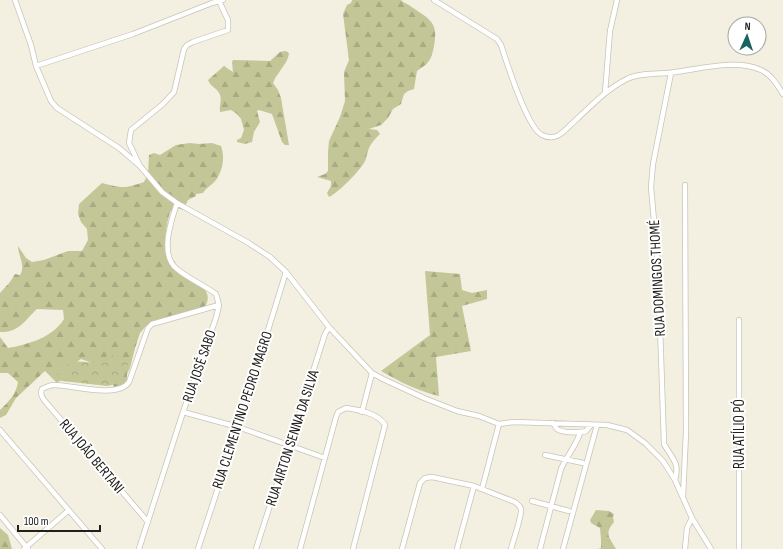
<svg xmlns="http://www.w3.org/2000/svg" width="783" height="549" font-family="'Sofia Sans Condensed',sans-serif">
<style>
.forest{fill:url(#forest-firs)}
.park{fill:url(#park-crowns)}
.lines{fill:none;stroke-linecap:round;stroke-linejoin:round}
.street-casing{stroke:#c8c4b6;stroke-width:6}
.street{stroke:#fff;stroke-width:4.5}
.labels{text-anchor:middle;stroke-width:4;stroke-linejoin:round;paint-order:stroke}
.street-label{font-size:15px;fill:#22201b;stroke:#fff}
</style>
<defs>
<pattern id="forest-firs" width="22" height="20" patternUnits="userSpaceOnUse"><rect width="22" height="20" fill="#c3c797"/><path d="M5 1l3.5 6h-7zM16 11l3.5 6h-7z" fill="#a7ab82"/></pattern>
<pattern id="park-crowns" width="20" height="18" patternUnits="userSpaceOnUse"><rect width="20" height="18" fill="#c3c797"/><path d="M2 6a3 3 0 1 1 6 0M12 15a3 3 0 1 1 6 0" fill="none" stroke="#a7ab82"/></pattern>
</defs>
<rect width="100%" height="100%" fill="#f3efe1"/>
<path class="forest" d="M352,0H401C404,3 405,3 409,5C412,7 416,10 419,12C435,22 437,28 434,46C431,61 429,63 417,71L414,89L408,91L404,94L401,104L393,109L388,118L381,125L369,129L377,130L380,134C376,138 372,142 370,146C367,151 367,157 365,161C359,172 339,192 329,197L327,193L331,186V181L317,177L325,174L328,171V152L329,141L340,117L345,101L344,72L349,60L343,14L347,5L351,3Z
M285,51L288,52L289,54C287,65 277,72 273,83L278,90L281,98L289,145H285L282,142L272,114L259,110L257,111L260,122L254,132L252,142L245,144L237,142V140L241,138L244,130L241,119L237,114L231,110L220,112C219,106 222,101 220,95C218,88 210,87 208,80L224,66L233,72L232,62L233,60L270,61L280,52Z
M190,143L199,144L212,143L221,146C225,157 223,170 216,180C212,185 206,188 203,193L196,194V196L188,200L183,210C178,208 174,207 170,212C167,223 160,254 171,263L175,261C175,266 176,270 179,273C183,279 193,279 199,284C209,291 211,301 202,310L156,322L145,327L140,333L135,348L130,368L127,374V381L124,386L114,388C110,365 100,366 81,359L71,366L63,378L57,383L45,371L16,398L6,415L0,418V410C9,401 16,395 18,382L8,373H0V337L8,348C29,344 52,338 64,319L63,310L37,309C25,320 19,333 0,332V293L10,282L15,274L20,275C26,265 18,256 18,246L26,258L32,262L44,260L68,251H82L88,240L87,229L81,222L78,214L79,204L102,183C122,188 124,189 144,182L148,174L149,155L154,153L160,155L176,145Z
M425,271L460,274L462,290L472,293L487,290V299L462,306L471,351L436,357L439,396C418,391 400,382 381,371L430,335Z
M596,510L609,511L614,514L613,517L614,522C604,534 609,537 616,549H598L601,548V539L600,528L591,523L590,520Z
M0,528L8,535L12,549H0Z"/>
<path class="park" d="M107,355L129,358C126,373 124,384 107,386L54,380L59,371H65L69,361L104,363Z"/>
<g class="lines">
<g class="street-casing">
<path id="street" d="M15,0L31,45L36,66L51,101L57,108L119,148L140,166L162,192L177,203L247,242L270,257L286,272L329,327L372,373L383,379L424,398L457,411L479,416L499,424L514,422L607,425L627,430L645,443L663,461L675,480L692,518L711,549
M434,0L497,39L501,45C507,63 527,128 542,135C546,137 552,138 557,136C564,133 571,124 577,119C593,104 607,89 627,79C638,73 656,74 668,73C697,70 734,58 761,70C772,75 777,85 783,94
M36,66L133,34L212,3L223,0
M671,73L653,164L651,187L658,266L664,444C672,459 680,462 675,480
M605,93L610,31L617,0
M140,166L129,143L131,130L163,104L174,92L184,49L187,45L193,42L228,30V20L219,1
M183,412L238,427L325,458
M362,412L372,373
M553,423C554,424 556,428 557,429C562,433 580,433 586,431L591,425
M0,430L102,549
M545,455L583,463
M482,489L499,424
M683,497L686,433L685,185
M532,501L569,511
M0,515L28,549
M148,522L44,400C41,396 40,393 42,389C46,387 50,385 54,385C72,385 118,399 129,382L148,328L152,324L219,305
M24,549L69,510
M139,549L183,412L216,318L219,305L216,294C204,285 189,279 177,269C159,255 171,221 177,203
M198,549L238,427L286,272
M256,549L325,334L329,327
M300,549L336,417L338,412L346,408C359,410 378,413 385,425L353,549
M402,549L420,483L425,478L432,477L474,486L515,502C517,504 520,505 521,509C522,516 513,541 511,549
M457,549L474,486
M540,549L561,469C566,457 576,446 580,433
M563,549L597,425
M685,549L687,528L692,518
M739,549V320"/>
</g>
<use href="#street" class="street"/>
</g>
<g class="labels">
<g class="street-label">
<text transform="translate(657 278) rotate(-93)" y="5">RUA DOMINGOS THOMÉ</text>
<text transform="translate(199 366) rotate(-71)" y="5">RUA JOSÉ SABO</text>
<text transform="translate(242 410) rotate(-72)" y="5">RUA CLEMENTINO PEDRO MAGRO</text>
<text transform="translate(739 434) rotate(-90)" y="5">RUA ATÍLIO PÓ</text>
<text transform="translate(292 438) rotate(-72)" y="5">RUA AIRTON SENNA DA SILVA</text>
<text transform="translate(92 456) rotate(50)" y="5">RUA JOÃO BERTANI</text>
</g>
</g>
<g transform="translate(747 36) rotate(3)"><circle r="19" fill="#ffffff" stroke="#a7a6a4"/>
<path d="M0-3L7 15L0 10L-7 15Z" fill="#176460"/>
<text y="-6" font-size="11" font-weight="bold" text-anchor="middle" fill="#22201b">N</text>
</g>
<path d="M18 525v6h82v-6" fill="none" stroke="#22201b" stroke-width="2"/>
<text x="24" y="525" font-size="12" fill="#22201b" stroke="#ffffff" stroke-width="3" paint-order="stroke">100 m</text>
</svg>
